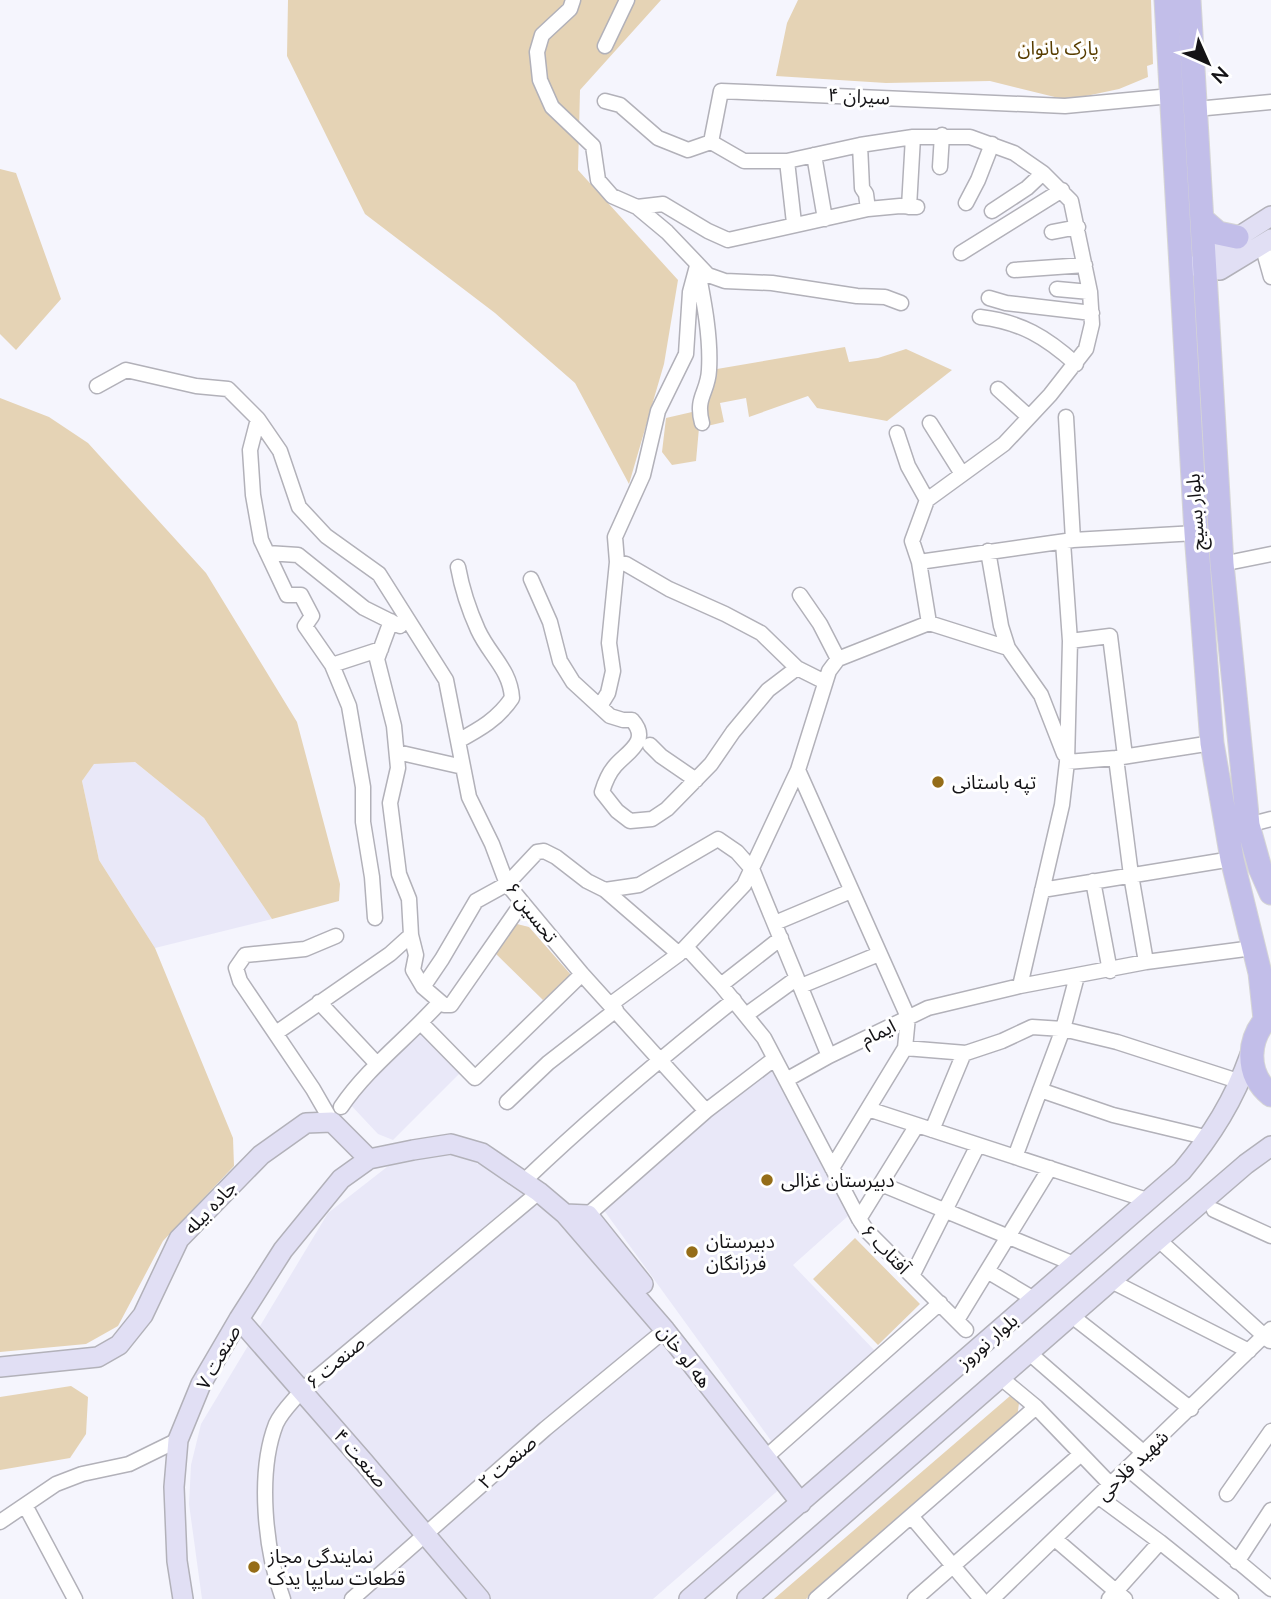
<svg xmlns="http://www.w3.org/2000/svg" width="1271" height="1599" font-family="Lato,'Noto Sans Arabic',sans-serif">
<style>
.built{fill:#e9e8f8}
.green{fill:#e5d3b5}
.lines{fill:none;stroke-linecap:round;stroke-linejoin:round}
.street-casing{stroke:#b2b1b9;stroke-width:17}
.secondary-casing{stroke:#b2b1b9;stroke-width:22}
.primary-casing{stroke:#d5d5d5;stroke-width:25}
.street{stroke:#fff;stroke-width:14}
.secondary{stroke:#e1dff4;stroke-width:19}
.primary{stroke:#c2bee9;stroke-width:23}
.poi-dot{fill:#956d18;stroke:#fff;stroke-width:2.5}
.labels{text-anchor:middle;stroke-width:6;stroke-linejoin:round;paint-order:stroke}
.park-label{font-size:19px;fill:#583d00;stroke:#fff}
.street-label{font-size:19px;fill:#141316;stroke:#fff}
.poi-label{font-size:19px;fill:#141316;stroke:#fff;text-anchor:start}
</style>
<rect width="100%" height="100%" fill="#f5f5fd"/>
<path class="built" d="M135,762L204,818L272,919L155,948L99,860L82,781L94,763Z
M421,1029L462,1071L393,1140L378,1134L347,1101Z
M769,1067L794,1095L857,1208L793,1265L876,1352L772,1442L603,1209L662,1153Z
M455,1153L506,1177L561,1223L725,1407L782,1487L653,1599H202L189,1504L191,1465L201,1424L328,1213L401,1156Z"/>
<path class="green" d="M288,0H661L580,90L578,170L678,280L664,364L629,484L575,383L495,313L365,214L287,56Z
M798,0H1151L1153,64L1147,66L1148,77L1119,89L1067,100L990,81L886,83L776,76L787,23Z
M0,169L16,173L61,299L16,350L0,334Z
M845,347L849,362L878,358L906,349L952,370L887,421L817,408L808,396L749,417L746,398L720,403L724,422L699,428L696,461L672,465L662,452L666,418L705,409L717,369Z
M0,398L49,417L88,443L206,573L297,722L340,884L339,901L272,919L204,818L135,762L94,764L82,781L99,860L155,948L233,1138L234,1166L163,1241L118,1326L86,1344L0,1352Z
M517,924L529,927L572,976L543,1000L493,951Z
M855,1238L920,1304L878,1345L813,1279Z
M71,1386L88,1397L86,1434L70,1458L0,1470V1397Z
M1010,1396L1019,1403L1017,1418L806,1599H774Z"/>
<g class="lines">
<g class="street-casing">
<path id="street" d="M573,0L570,9L542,35L537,52L540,80L552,107L593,146L598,180L612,196L637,207L667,232L708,275L725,281L772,283L857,296L885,297L901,303
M605,46L627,0
M605,101L620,105L658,138L688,150L711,142L721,91L1065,106L1171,96
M1196,109L1271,102
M711,142L744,161H787L860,145L913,137H970L1014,153L1043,173L1071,201L1090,292L1092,324L1086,349L1050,395L1004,444L927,500L912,541L919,562L929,623
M860,145L862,188L866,194L868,209
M814,155L825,219
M787,161L794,223
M940,167L942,135
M966,203L978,180L992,144
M637,207L663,204L708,231L728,240L868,209L900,206L917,207
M909,207L913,137
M992,211L1027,188L1043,173
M1052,232L1078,227
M1262,245L1271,277
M961,253L1062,190
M1014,270L1085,265
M698,271C704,302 711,338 709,370C708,393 695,397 702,423
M1057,289L1090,292
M989,298L1006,303L1092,313
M980,317C1021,322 1046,337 1076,364
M97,386L126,370L196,386L228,389L258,419L250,450L253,495L261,540L287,595H301L312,616L305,626L332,665L349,706L363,787V822L372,877L375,918
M998,389L1029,417
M1066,417L1073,540
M258,419L280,451L299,507L326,536L379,574L446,680L469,797L492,844L507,884L582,974L706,1111
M930,423L962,474
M897,433L908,466L927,500
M988,551L1001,626L1008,648L1041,695L1064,754
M267,553L298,555L364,608L400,626
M617,562L626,564L669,589L725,614L761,633L797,668L825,682
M919,562L1073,540L1196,533
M1222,564L1271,554
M458,567C462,589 469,610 478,630C490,656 510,669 512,698C498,719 480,729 458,741
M531,579L550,622L560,661L573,682L610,716L623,720H632C651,741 627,752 615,766C608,774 605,782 602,792L617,811L630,821L652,819L667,809L711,764L733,732L768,690L797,668
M800,595L820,624L838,659
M391,621L377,659L394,726L398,768L390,803L399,874L409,899L411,935L416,955L413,970L423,987L444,1005H451L522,903
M1070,641L1110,636L1125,756
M332,665L381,649
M600,706L608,693L613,671L609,643L617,562L615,537L643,475L658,411L686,354L690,292L697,266
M650,745L661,756L696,780
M397,752L463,767
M1116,758L1131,875L1146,962
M1067,762L1116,758L1212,743
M798,770L908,1017L905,1048L832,1168
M1248,825L1271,819
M1093,881L1110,971
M605,890L639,885L718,839L737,852L752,869L829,1056
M1042,890L1232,859
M775,923L851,891
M686,947L721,985L764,1038L859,1219L867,1231L966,1330
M721,985L781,938
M801,986L879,954
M1020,986L1062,805L1067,762L1070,641L1063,542
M423,987L442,959L476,901L507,884L537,852L544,851L556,857L587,881L605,890L679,954
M319,1002L377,1064
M611,1004L679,954L744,885L798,770L829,671L838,659L929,623L1008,648
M746,1015L797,978
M421,1023L475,1078L582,974
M276,1033L390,954L411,935
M905,1048L966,1053L1002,1041L1032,1027L1063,1029L1117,1042L1241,1082
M786,1080L829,1056L928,1008L1020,986L1146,962L1253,948
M1040,1090L1113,1115L1209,1138
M507,1102L548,1063L616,1010
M341,1107C368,1067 408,1038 440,1002
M868,1109L1147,1200
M332,1122L313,1089L240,981L236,968L245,955L305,949L336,936
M932,1130L964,1053
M1015,1157L1063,1029L1077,976
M524,1181C591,1117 661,1058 734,1000
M881,1184L1074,1264
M1214,1210L1271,1236
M859,1219L917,1125
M582,1220L706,1111L774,1059
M1162,1243L1270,1341
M987,1271L1034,1299
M912,1276L978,1145
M1115,1283L1249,1351
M957,1320L1050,1168
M1077,1320L1191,1409
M1035,1358L1144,1453
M1001,1378L1036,1407L1111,1485
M766,1457L940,1303
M1128,1469L1271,1589
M1227,1494L1271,1431
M1099,1497L1160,1542L1231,1599
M26,1507L75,1599
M911,1516L981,1599
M0,1522L56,1484L82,1474L129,1464L178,1440
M1055,1539L1125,1599
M1237,1562L1271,1510
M283,1599C265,1551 257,1473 276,1424C281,1412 294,1400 302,1390L539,1192
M352,1599L545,1429L665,1330
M816,1599L1036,1407
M915,1599L1081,1454
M992,1599L1271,1329
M1109,1599L1160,1542"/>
</g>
<g class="secondary-casing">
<path id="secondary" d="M1205,265L1221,248L1271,216
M1181,267L1205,265L1220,270L1271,239
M565,1214L588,1215L643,1284
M239,1319L363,1461L480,1599
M0,1367L98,1357L119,1345L143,1315L179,1239L261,1155L306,1123L332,1122L369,1159
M183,1599L177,1561L174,1487L178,1440L201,1384L239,1319L283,1250L341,1179L369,1159L413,1150L451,1144L482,1153L539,1192L565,1214L665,1330L801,1503
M689,1599L1182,1171C1212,1135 1234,1100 1250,1055
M747,1599L1159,1239L1246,1164L1271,1146"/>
</g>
<g class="primary-casing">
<path id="primary" d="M1166,0L1196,533L1212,743L1232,859L1260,973L1265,1019
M1189,0L1222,564L1248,825L1260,868L1271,893
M1203,220L1218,233L1237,237
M1271,1014C1247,1037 1244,1073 1271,1095"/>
</g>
<use href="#street" class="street"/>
<use href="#secondary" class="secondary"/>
<use href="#primary" class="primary"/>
</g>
<g class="poi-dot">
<circle cx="938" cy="782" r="7"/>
<circle cx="767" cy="1180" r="7"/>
<circle cx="692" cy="1252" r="7"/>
<circle cx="254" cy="1567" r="7"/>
</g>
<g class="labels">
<g class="park-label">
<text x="1058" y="55">پارک بانوان</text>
</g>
<g class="street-label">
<text transform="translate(859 96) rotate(3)" y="7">سیران ۴</text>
<text transform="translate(1195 512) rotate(-94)" y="7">بلوار بسیج</text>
<text transform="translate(532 912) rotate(52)" y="7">تحسین ۶</text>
<text transform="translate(878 1032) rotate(-26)" y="7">ایمام</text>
<text transform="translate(210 1207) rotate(-46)" y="7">جاده بیله</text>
<text transform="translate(886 1249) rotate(46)" y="7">آفتاب ۶</text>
<text transform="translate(987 1341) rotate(-41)" y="7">بلوار نوروز</text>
<text transform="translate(685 1356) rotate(52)" y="7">هه لو خان</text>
<text transform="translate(218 1357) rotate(-61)" y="7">صنعت ۷</text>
<text transform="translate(335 1362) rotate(-40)" y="7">صنعت ۶</text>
<text transform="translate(361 1458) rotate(49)" y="7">صنعت ۴</text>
<text transform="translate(507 1462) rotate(-41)" y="7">صنعت ۲</text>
<text transform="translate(1132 1465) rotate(-44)" y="7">شهید فلاحی</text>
</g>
<g class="poi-label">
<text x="952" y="789">تپه باستانی</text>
<text x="781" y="1187">دبیرستان غزالی</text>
<text x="706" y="1248">دبیرستان<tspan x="706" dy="22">فرزانگان</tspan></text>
<text x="268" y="1563">نمایندگی مجاز<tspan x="268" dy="22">قطعات سایپا یدک</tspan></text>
</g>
</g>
<g transform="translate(1208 63) rotate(135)" stroke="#ffffff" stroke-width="5" paint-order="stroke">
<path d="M0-5L12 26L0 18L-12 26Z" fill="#141316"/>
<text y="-10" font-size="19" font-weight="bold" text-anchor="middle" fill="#141316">N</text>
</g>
</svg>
